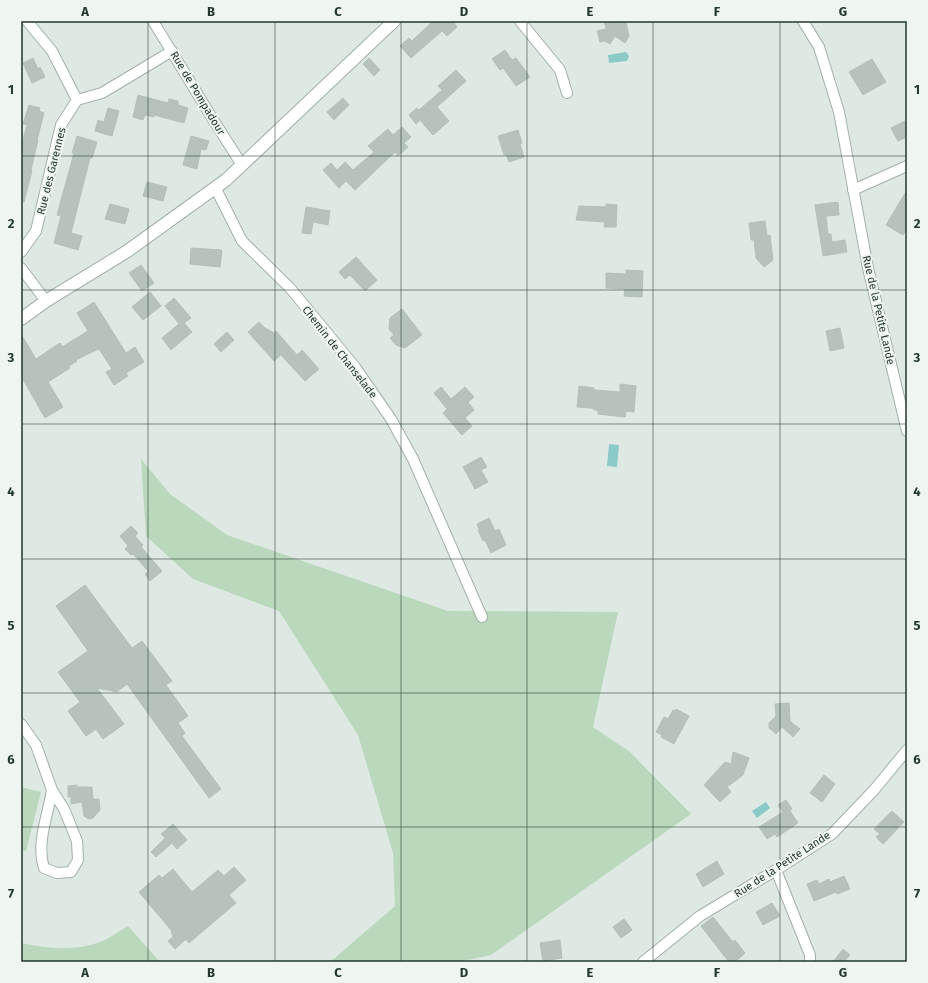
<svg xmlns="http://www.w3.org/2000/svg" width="928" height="983" font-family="'Fira Sans',sans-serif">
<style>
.green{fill:#b9d8bc}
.water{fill:#8bcac9}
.building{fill:#b5c3bb;stroke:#b2c2b8}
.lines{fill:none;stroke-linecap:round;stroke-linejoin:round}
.minor-casing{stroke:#a3b0a9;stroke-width:12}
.tertiary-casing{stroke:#a3b0a9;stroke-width:14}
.minor{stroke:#fff;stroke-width:10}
.tertiary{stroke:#fff;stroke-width:12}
.grid{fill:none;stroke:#22372e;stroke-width:1;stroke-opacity:0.55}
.labels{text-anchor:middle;stroke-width:4;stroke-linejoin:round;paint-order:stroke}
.street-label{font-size:11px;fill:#22372e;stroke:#eff6f1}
.neatline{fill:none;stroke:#22372e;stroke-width:1.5}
.grid-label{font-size:13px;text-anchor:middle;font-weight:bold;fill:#22372e}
</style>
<rect width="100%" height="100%" fill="#dfe9e3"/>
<path class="green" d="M141,459L170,494L227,535L448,611L618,612L593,727L630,752L691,814L491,955L458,962H330L395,906L393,853L358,735L279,611L193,579L146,536Z
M21,787L41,792L26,851L21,850Z
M128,926L160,962H21V943C49,949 80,952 107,939C114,935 121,930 128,926Z"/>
<path class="water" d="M626,52L629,56L627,61L609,63L608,55Z
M609,444L619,445L617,467L607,466Z
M766,802L770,808L757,818L752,811Z"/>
<path class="building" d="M433,21H453L457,27L447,36L442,31L411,58L400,46L409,38L412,41Z
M604,21H619L620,24L626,22L629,36L625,43L615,36L610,44L605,41L600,42L597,31L606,29Z
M505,50L512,60L516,58L530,77L516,86L503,68L500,70L492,59Z
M33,58L38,69L40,67L45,77L32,83L23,63Z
M369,58L380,70L374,76L363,64Z
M872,59L886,82L863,95L849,72Z
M456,70L466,81L437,107L449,121L433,135L420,120L416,124L409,115L417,108L419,110L442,90L438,86Z
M138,95L168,103L169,99L178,101V105L188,108L184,123L154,115V117L145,115L143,120L133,117Z
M343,98L349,105L334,120L327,112Z
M29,105L40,108L39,111L44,113L37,140H38L31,170L32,171L24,202L21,201V146L27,125L23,124Z
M108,108L119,111L112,136L95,131L98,120L104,122Z
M907,120V137L898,141L891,128Z
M402,127L411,137L404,143L408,147L398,156L395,152L355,190L346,181L339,188L323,170L331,163L337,170L345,162L353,170L374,152L368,146L376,139L388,129L393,135Z
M518,130L522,143L520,144L524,157L509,162L506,154L504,155L498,136Z
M77,136L97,142L92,158H90L71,233L82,236L78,250L54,243L61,216L57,215L74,153H72Z
M191,136L209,141L206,150L201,149L197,169L183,165Z
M147,182L167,187L163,201L143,196Z
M907,190V228L903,235L886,225Z
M838,202L839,215L826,216L828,234H831L832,242L845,240L847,252L823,256L815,205Z
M110,204L129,209L125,224L105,219Z
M606,204L617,205L616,227H604L605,222L576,220L579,206L606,207Z
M306,207L330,211L328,225L313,222L311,234L302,233Z
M765,221L767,236L770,235L773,260L764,267L756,258L754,240H751L749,223Z
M191,248L222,250L220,267L190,264Z
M356,257L377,280L365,291L350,275L345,279L339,272Z
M141,265L154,283L142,291L129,273Z
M626,270L643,271L642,297L624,296L625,289L606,288V273L626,274Z
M150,292L161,306L143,320L132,307Z
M174,298L191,318L184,323L192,332L171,350L162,338L179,324L165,306Z
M94,302L126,353L135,347L144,362L126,373L128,376L114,385L106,372L112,369L99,349L92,352L76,360L77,361L69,366L70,368L48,382L63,407L45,418L21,376V334L36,359L60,343L62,347L88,331L77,313Z
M402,309L422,335L405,348L396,345L390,338L394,335L389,329L390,318Z
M259,322L265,328L274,333L276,331L297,355L302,350L319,369L305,381L281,355L274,361L248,332Z
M840,328L844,348L830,351L826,331Z
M227,332L234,340L221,352L214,344Z
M620,384L636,386L634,412L626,411L625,417L598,414V411L591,408L577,407L579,386L594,388V390L620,392Z
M441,387L451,399L465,387L474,397L468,402L474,410L465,418L472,426L462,435L443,413L447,409L434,393Z
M481,457L487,467L481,470L488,482L475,489L463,467Z
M489,518L495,531L499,529L506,545L491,553L485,540L483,541L478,530L479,529L477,524Z
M131,526L138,533L135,536L143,545L141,547L162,571L150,581L145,574L148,571L133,554L131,555L125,549L128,546L120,536Z
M85,585L132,648L142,641L172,681L166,685L188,716L178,723L185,733L182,736L221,789L209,798L127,684L117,692L97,688L124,724L103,739L96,729L86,736L68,711L80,702L58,672L88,651L56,606Z
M789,703L790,721L800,729L793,737L782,727L776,734L769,728V723L776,716L775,704Z
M676,709L689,716L674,744L661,737L662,735L656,732L664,717L668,719L673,710L675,711Z
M733,752L749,758L743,775L727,787L731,792L720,802L704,785L725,762L731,764Z
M824,775L835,784L822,802L810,793Z
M77,785V787H92L93,799H99L100,810L93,818L89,819L84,816L82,802L71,804V797H68V786Z
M786,800L792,809L790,811L798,823L777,837L775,834L767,839L759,827L783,812L778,805Z
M892,811L904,822L883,844L876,837L880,834L874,829Z
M173,824L187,840L177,849L172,843L156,857L151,852L165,838L161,834Z
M717,861L724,874L703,887L696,874Z
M234,867L246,880L229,895L236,903L189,943L186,939L175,949L168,941L173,937L171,930L139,892L159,875L162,878L173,869L192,892L218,870L224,876Z
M844,876L850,889L837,894L836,892L814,901L807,884L817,880L819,884L829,879L830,882Z
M772,903L780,916L763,925L756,912Z
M713,917L733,942L735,940L745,953L735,962H729L701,926Z
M624,919L632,930L621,938L613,927Z
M560,940L562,958L543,961L540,943Z
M843,949L850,955L844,962H833Z"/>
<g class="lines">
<g class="minor-casing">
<path id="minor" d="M27,21L52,51L77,100
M153,21L214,121L242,165
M520,21L560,70L567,93
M803,21L819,47L839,112L868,268L907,431
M216,189L242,241L290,288L355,367L391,419L413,459L482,617
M853,190L907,166
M21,252L36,231L61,125L77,100L102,93L172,51
M21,268L46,301
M21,724L36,745L52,790L64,809L77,841L78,860L71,872L57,873L44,868C36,843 48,815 52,790
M776,870L810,955V962
M643,962L700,916L776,870L832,834L874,790L907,750"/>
</g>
<g class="tertiary-casing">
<path id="tertiary" d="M21,319L46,301L126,252L226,180L394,21"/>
</g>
<use href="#minor" class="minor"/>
<use href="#tertiary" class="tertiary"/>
</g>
<path class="grid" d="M148,21V962M275,21V962M401,21V962M527,21V962M653,21V962M780,21V962M21,156H907M21,290H907M21,424H907M21,559H907M21,693H907M21,827H907"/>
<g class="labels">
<g class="street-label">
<text transform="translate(198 93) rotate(59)" y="4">Rue de Pompadour</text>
<text transform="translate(51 171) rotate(-76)" y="4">Rue des Garennes</text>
<text transform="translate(879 310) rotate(77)" y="4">Rue de la Petite Lande</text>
<text transform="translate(340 352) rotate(52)" y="4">Chemin de Chanselade</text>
<text transform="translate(782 864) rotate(-33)" y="4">Rue de la Petite Lande</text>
</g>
</g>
<rect width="928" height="983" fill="none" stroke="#eff6f1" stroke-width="44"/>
<rect x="22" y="22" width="884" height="939" class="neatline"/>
<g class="grid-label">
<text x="85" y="16">A</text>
<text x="211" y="16">B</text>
<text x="338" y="16">C</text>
<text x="464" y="16">D</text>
<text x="590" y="16">E</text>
<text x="717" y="16">F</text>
<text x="843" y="16">G</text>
<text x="11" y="94">1</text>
<text x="917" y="94">1</text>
<text x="11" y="228">2</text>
<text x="917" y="228">2</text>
<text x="11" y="362">3</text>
<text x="917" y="362">3</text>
<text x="11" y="496">4</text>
<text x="917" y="496">4</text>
<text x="11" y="630">5</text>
<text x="917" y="630">5</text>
<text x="11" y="764">6</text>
<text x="917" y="764">6</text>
<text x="11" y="898">7</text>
<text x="917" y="898">7</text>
<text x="85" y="977">A</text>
<text x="211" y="977">B</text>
<text x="338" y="977">C</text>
<text x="464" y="977">D</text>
<text x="590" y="977">E</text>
<text x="717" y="977">F</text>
<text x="843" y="977">G</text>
</g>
</svg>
